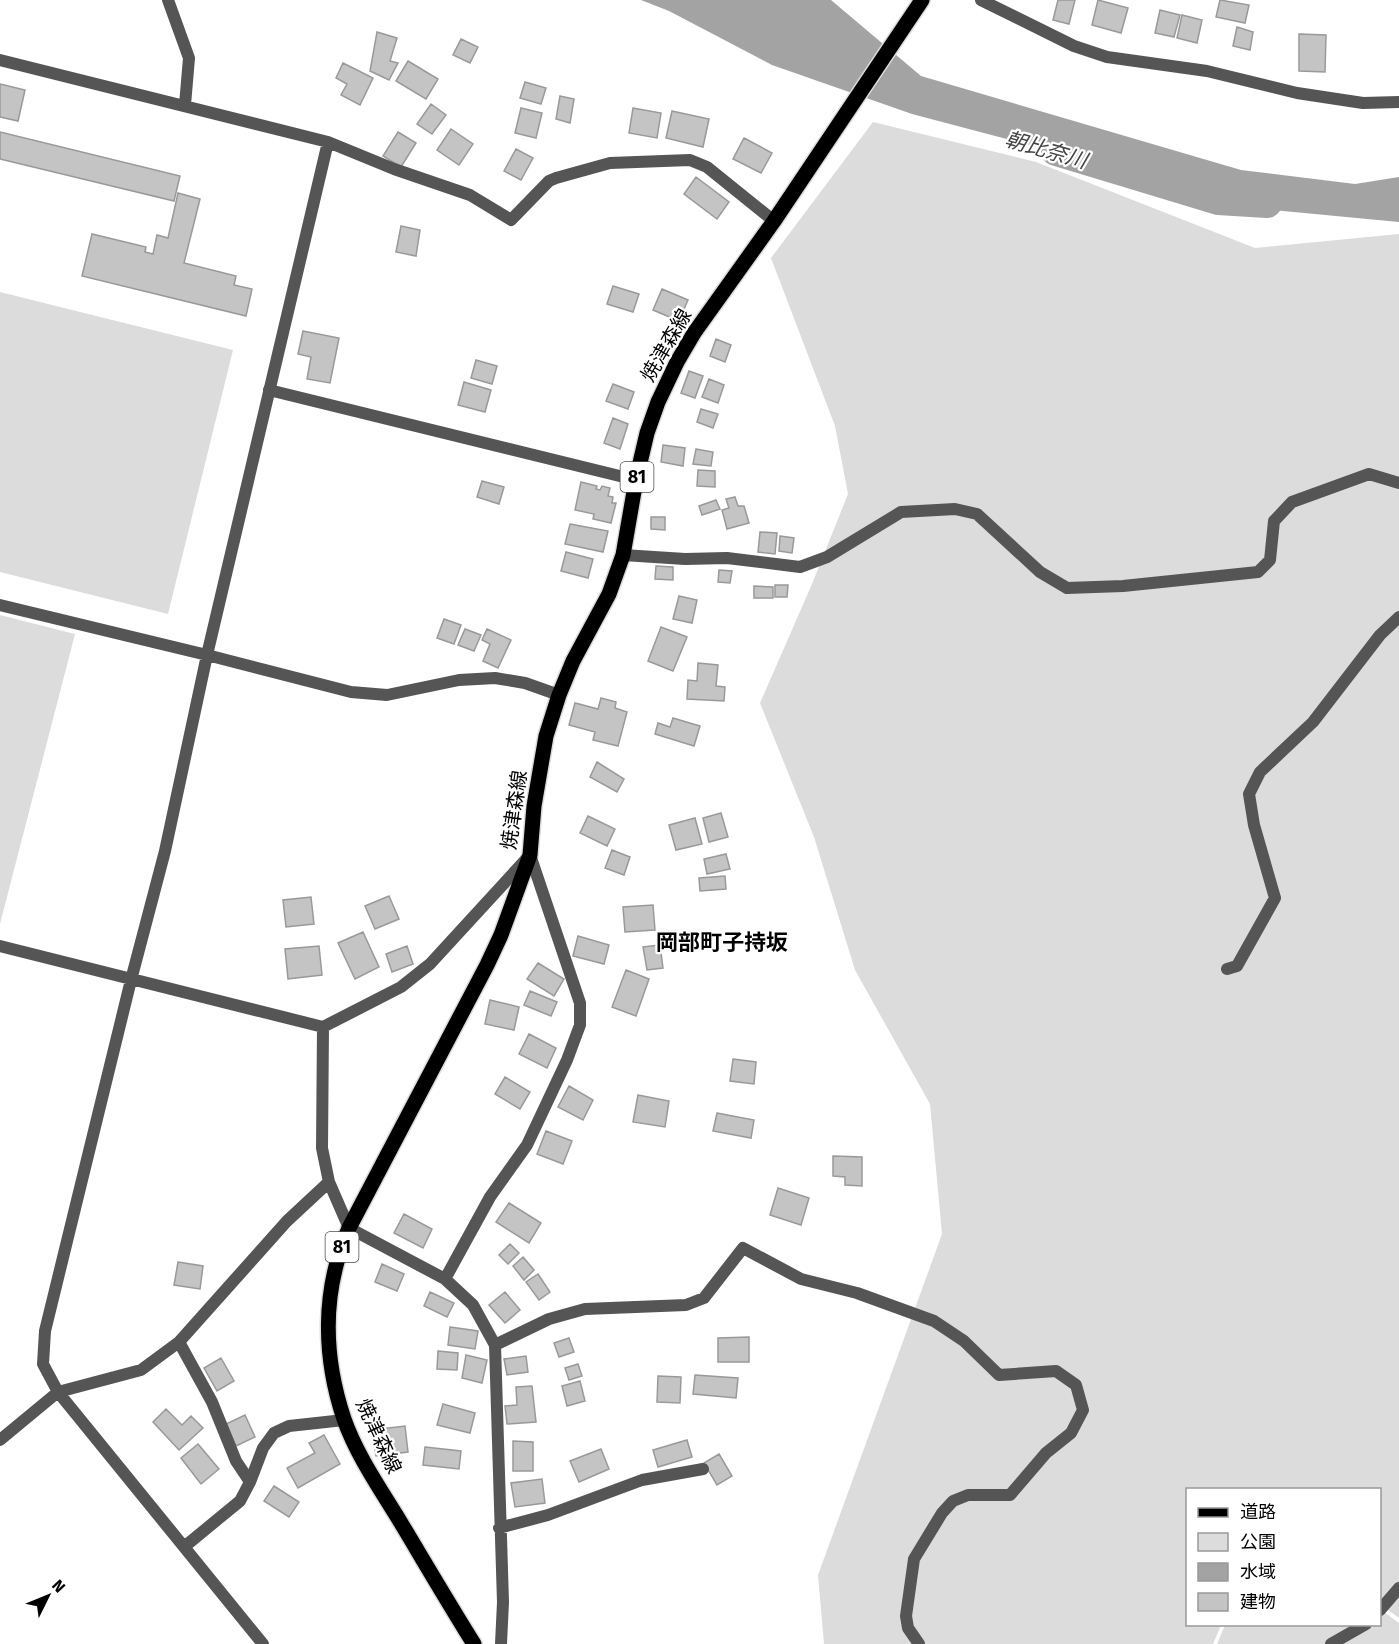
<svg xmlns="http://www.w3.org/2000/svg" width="1399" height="1644" font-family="'Fira Sans','Noto Sans JP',sans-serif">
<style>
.green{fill:#dcdcdc}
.water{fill:#a3a3a3}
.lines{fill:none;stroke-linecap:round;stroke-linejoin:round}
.river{stroke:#a3a3a3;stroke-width:30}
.building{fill:#c4c4c4;stroke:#999;stroke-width:1.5}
.primary-casing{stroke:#dbdbdb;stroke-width:18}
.minor{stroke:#555;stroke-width:12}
.tertiary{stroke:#555;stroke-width:12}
.primary{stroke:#000;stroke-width:15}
.labels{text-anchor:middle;stroke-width:4.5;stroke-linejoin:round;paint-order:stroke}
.shield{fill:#fff;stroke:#4c4c4c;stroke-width:1.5}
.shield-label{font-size:18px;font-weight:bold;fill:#000}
.street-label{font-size:20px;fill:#000;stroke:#fff}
.water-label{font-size:21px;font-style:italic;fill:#444;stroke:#fff}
.quarter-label{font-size:22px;font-weight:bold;fill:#000;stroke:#fff}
</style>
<rect width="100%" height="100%" fill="#fff"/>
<path class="green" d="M873,122L1036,162L1255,248L1399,234V1618L1380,1604V1490H1188V1624L1221,1625L1213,1644H824L818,1575L942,1234L930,1104L855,970L814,837L760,703L812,584L848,494L835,426L771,258Z
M0,292L233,350L168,614L0,572Z
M0,615L75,634L0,924Z
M1380,1609L1399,1623V1644H1217L1225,1625L1380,1624Z"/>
<path class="water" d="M641,0H831L921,76L1241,170L1355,184L1399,177V222L1252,208L1094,162L912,114L772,65L669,11Z"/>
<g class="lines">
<path class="river" d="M1056,151L1218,200L1267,203"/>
</g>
<path class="building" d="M1058,0H1075L1069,24L1053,20Z
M1098,0L1128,8L1121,33L1092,25Z
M1220,0L1249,5L1245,23L1216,17Z
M1160,10L1180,15L1174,37L1155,33Z
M1182,15L1202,20L1197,43L1177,38Z
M1237,27L1253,32L1250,50L1233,46Z
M377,32L397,38L390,61L398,63L389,80L370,71Z
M1299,34L1326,35L1325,72L1299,71Z
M461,39L478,47L470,63L453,55Z
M408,61L438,79L426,99L396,81Z
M343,63L373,78L360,105L341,95L347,84L336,78Z
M525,82L546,88L541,104L520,98Z
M0,84L25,90L18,121L0,117Z
M560,96L574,99L570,123L556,119Z
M431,104L446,115L432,134L417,124Z
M521,108L542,113L536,138L515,133Z
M633,108L661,113L657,138L629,133Z
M672,111L709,119L703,147L666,138Z
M451,129L473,144L459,165L437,150Z
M0,132L180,176L174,201L0,159Z
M398,132L416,143L401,167L383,156Z
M744,138L772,153L761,173L733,159Z
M516,149L533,158L521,180L504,171Z
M696,177L729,202L717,219L684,194Z
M178,193L200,199L184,263L236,276L234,285L252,289L246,316L82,276L92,234L146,247L145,252L153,254L157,235L168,238Z
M401,226L420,230L416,256L396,252Z
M613,286L639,294L633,312L607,304Z
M662,289L688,300L679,321L653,310Z
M303,331L339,338L330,383L307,379L311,357L298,354Z
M716,339L731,345L725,362L710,356Z
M476,360L497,366L492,384L471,378Z
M689,371L703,376L695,398L681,393Z
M709,379L724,385L718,403L702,397Z
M464,382L491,390L485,412L458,405Z
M613,384L634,392L628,409L606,401Z
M701,409L718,414L713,428L697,422Z
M613,418L628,424L620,449L604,443Z
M663,445L685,448L683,466L661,462Z
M696,449L713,452L711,466L693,464Z
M698,470L715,471V487L697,486Z
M482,481L504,487L499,504L477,497Z
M581,482L597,486L596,489L600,490L602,486L610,488L608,496L613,497L612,503H616L611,523L593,519L594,514L575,510Z
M735,497L738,506H744L749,523L727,529L722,510L729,508L726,499Z
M716,500L720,509L702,515L699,506Z
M651,517H665V530L651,529Z
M570,524L608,531L603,552L565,544Z
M760,532L777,533L775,554L758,552Z
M780,536L794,538L792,553L779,551Z
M566,552L593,559L588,578L561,571Z
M656,566L673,567V580L655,579Z
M719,570L732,571L730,583L718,582Z
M775,585H788L787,597H775Z
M754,586L773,587V598H754Z
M679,596L697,600L692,623L673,619Z
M444,619L461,625L454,644L437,638Z
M661,627L687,637L673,671L648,661Z
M465,629L481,635L474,651L458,645Z
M487,629L511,640L498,668L483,661L490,644L482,640Z
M698,663L718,665L716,686L725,687L724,701L687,699L688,680L697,681Z
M601,698L616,702L615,708L627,712L618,746L593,740L595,732L569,725L575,703L598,709Z
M673,718L700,726L694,746L655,734L658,723L670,727Z
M597,762L624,779L617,792L590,777Z
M721,813L728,837L709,842L703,818Z
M588,816L615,829L607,846L580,833Z
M695,818L702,844L676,850L669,825Z
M612,850L630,857L624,875L605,868Z
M726,854L730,869L707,874L704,859Z
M725,876L726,889L700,891L699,878Z
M389,896L399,919L375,929L365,906Z
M311,897L314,924L286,927L283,900Z
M653,905L655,930L625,932L623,907Z
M363,932L379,967L355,979L338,943Z
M578,936L609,945L604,964L573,956Z
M660,945L663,968L647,970L643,947Z
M319,946L322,975L288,979L285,949Z
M407,946L413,964L392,972L386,954Z
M538,963L564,979L554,996L527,979Z
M626,970L649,979L636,1016L612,1007Z
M530,991L557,1002L551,1016L524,1005Z
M490,1000L519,1007L514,1030L485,1024Z
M529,1034L556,1048L547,1068L519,1054Z
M733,1059L756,1062L754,1084L730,1081Z
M505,1077L530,1092L520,1109L495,1094Z
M569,1086L593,1100L583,1120L558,1107Z
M638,1095L669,1101L665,1127L633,1122Z
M717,1113L754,1120L751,1138L713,1131Z
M546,1131L572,1141L563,1164L537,1154Z
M833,1156L862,1157V1186L845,1185V1177L833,1176Z
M778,1188L809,1198L801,1225L770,1215Z
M509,1203L541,1223L529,1243L496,1222Z
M404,1214L432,1229L423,1248L394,1233Z
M510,1244L519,1253L508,1264L499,1255Z
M523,1257L534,1270L524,1280L513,1266Z
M178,1262L203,1266L200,1289L174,1285Z
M382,1264L404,1274L397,1291L375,1282Z
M538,1274L550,1292L539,1300L526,1282Z
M430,1292L454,1303L447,1317L424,1306Z
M505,1292L520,1310L505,1323L489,1305Z
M450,1327L478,1331L475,1349L448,1345Z
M749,1337V1362H718V1338Z
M569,1338L574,1352L559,1357L554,1343Z
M438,1351L458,1353L457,1370L437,1369Z
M466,1355L487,1360L482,1383L462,1378Z
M526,1356L528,1372L507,1375L504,1359Z
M221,1358L234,1381L217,1391L204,1368Z
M578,1364L582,1376L569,1380L565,1368Z
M695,1375L738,1378L736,1398L693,1394Z
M658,1376L681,1377L680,1403L657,1402Z
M580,1381L585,1401L567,1406L562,1386Z
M532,1386L536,1422L507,1424L505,1406L517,1405L516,1387Z
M443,1404L475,1413L470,1433L437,1425Z
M166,1409L182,1425L191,1416L203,1428L179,1450L153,1422Z
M245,1415L255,1437L236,1446L226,1424Z
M405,1426L408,1452L376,1456L372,1430Z
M324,1435L340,1464L298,1488L287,1468L315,1453L309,1443Z
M687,1440L692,1457L658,1467L653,1450Z
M513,1441L533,1442V1471H513Z
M198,1444L219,1469L201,1484L181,1458Z
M425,1447L461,1451L459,1469L423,1465Z
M601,1449L609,1469L579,1482L570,1461Z
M719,1454L732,1476L717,1485L704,1463Z
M542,1479L545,1503L515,1507L511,1483Z
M274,1486L299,1502L289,1517L264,1501Z"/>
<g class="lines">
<g class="primary-casing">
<path id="primary" d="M474,1644C449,1604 425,1563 401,1523C381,1490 357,1456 344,1419C323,1356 322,1290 349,1228L487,965L501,935L530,855L534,806L546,736L559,695L573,661L609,594L623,555L636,480L647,433L658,402L677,362L694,333L774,221L922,0"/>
</g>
<path class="minor" d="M168,0L189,58L185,105
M981,0L1074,46L1107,57L1207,71L1297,93L1363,103L1399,102
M0,60L328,142L394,169L470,195L511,220L549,181L556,178L610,163L690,160L707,167L774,221
M623,555L685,559L727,558L800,567L827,557L901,512L955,509L977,514L1040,572L1067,588L1123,586L1258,572L1270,560L1274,521L1292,502L1369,474L1399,483
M0,605L207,655L351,692L387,695L459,680L495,678L525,683L559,695
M0,946L323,1027L401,987L430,964L530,855L580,1003V1025L567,1060L527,1145L490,1197L445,1279L473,1305L495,1345L503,1602L501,1644
M1227,969L1237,966L1275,898L1254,825L1249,794L1260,772L1313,722L1380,635L1399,617
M323,1027L322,1148L329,1182L349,1228L445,1279
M179,1342L212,1402L236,1461L250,1482
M495,1345L549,1319L585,1309L686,1305L704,1298L743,1248L801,1279L857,1293L934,1321L964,1341L999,1375L1056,1371L1076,1385L1083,1410L1071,1433L1046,1453L1010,1495H968L953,1501L942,1513L914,1559L906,1616L908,1628L919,1644
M0,1440L58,1392L141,1370L179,1342L287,1221L329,1182
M499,1528L548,1515L642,1480L703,1469
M184,1547L240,1501L250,1482L263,1448L274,1433L289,1426L344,1420
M1380,1610L1399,1588
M263,1644L58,1392L43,1364L45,1331L131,980L165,851L207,655L328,142
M1331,1644L1366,1624"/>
<path class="tertiary" d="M269,390L636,480"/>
<use href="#primary" class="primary"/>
</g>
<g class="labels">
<g class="shield">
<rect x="620.5" y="462" width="33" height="30" rx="4.5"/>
<rect x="325.5" y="1232" width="33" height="30" rx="4.5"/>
</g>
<g class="shield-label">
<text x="637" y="483">81</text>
<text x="342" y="1253">81</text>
</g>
<g class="street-label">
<text transform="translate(666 345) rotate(-60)" y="7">焼津森線</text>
<text transform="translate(514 810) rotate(-82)" y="7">焼津森線</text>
<text transform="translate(379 1436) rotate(65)" y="7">焼津森線</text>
</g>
<g class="water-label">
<text transform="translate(1046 150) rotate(16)" y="7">朝比奈川</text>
</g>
<g class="quarter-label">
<text x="722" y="950">岡部町子持坂</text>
</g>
</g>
<rect x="1186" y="1488" width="195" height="138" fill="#ffffff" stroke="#999999" stroke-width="1.5"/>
<rect x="1198" y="1508" width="30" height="9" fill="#000000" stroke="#999999" stroke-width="1.5"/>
<text x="1240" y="1518" font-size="18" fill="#000000">道路</text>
<rect x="1198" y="1533" width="30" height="18" fill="#dcdcdc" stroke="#999999" stroke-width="1.5"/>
<text x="1240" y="1548" font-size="18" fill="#000000">公園</text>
<rect x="1198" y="1563" width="30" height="18" fill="#a3a3a3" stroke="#999999" stroke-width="1.5"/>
<text x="1240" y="1578" font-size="18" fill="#000000">水域</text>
<rect x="1198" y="1593" width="30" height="18" fill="#c4c4c4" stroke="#999999" stroke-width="1.5"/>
<text x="1240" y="1608" font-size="18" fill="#000000">建物</text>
<g transform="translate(48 1596) rotate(47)" stroke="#ffffff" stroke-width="4.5" paint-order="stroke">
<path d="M0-4.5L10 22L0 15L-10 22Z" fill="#000000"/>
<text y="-9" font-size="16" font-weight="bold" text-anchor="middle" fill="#000000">N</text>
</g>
</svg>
